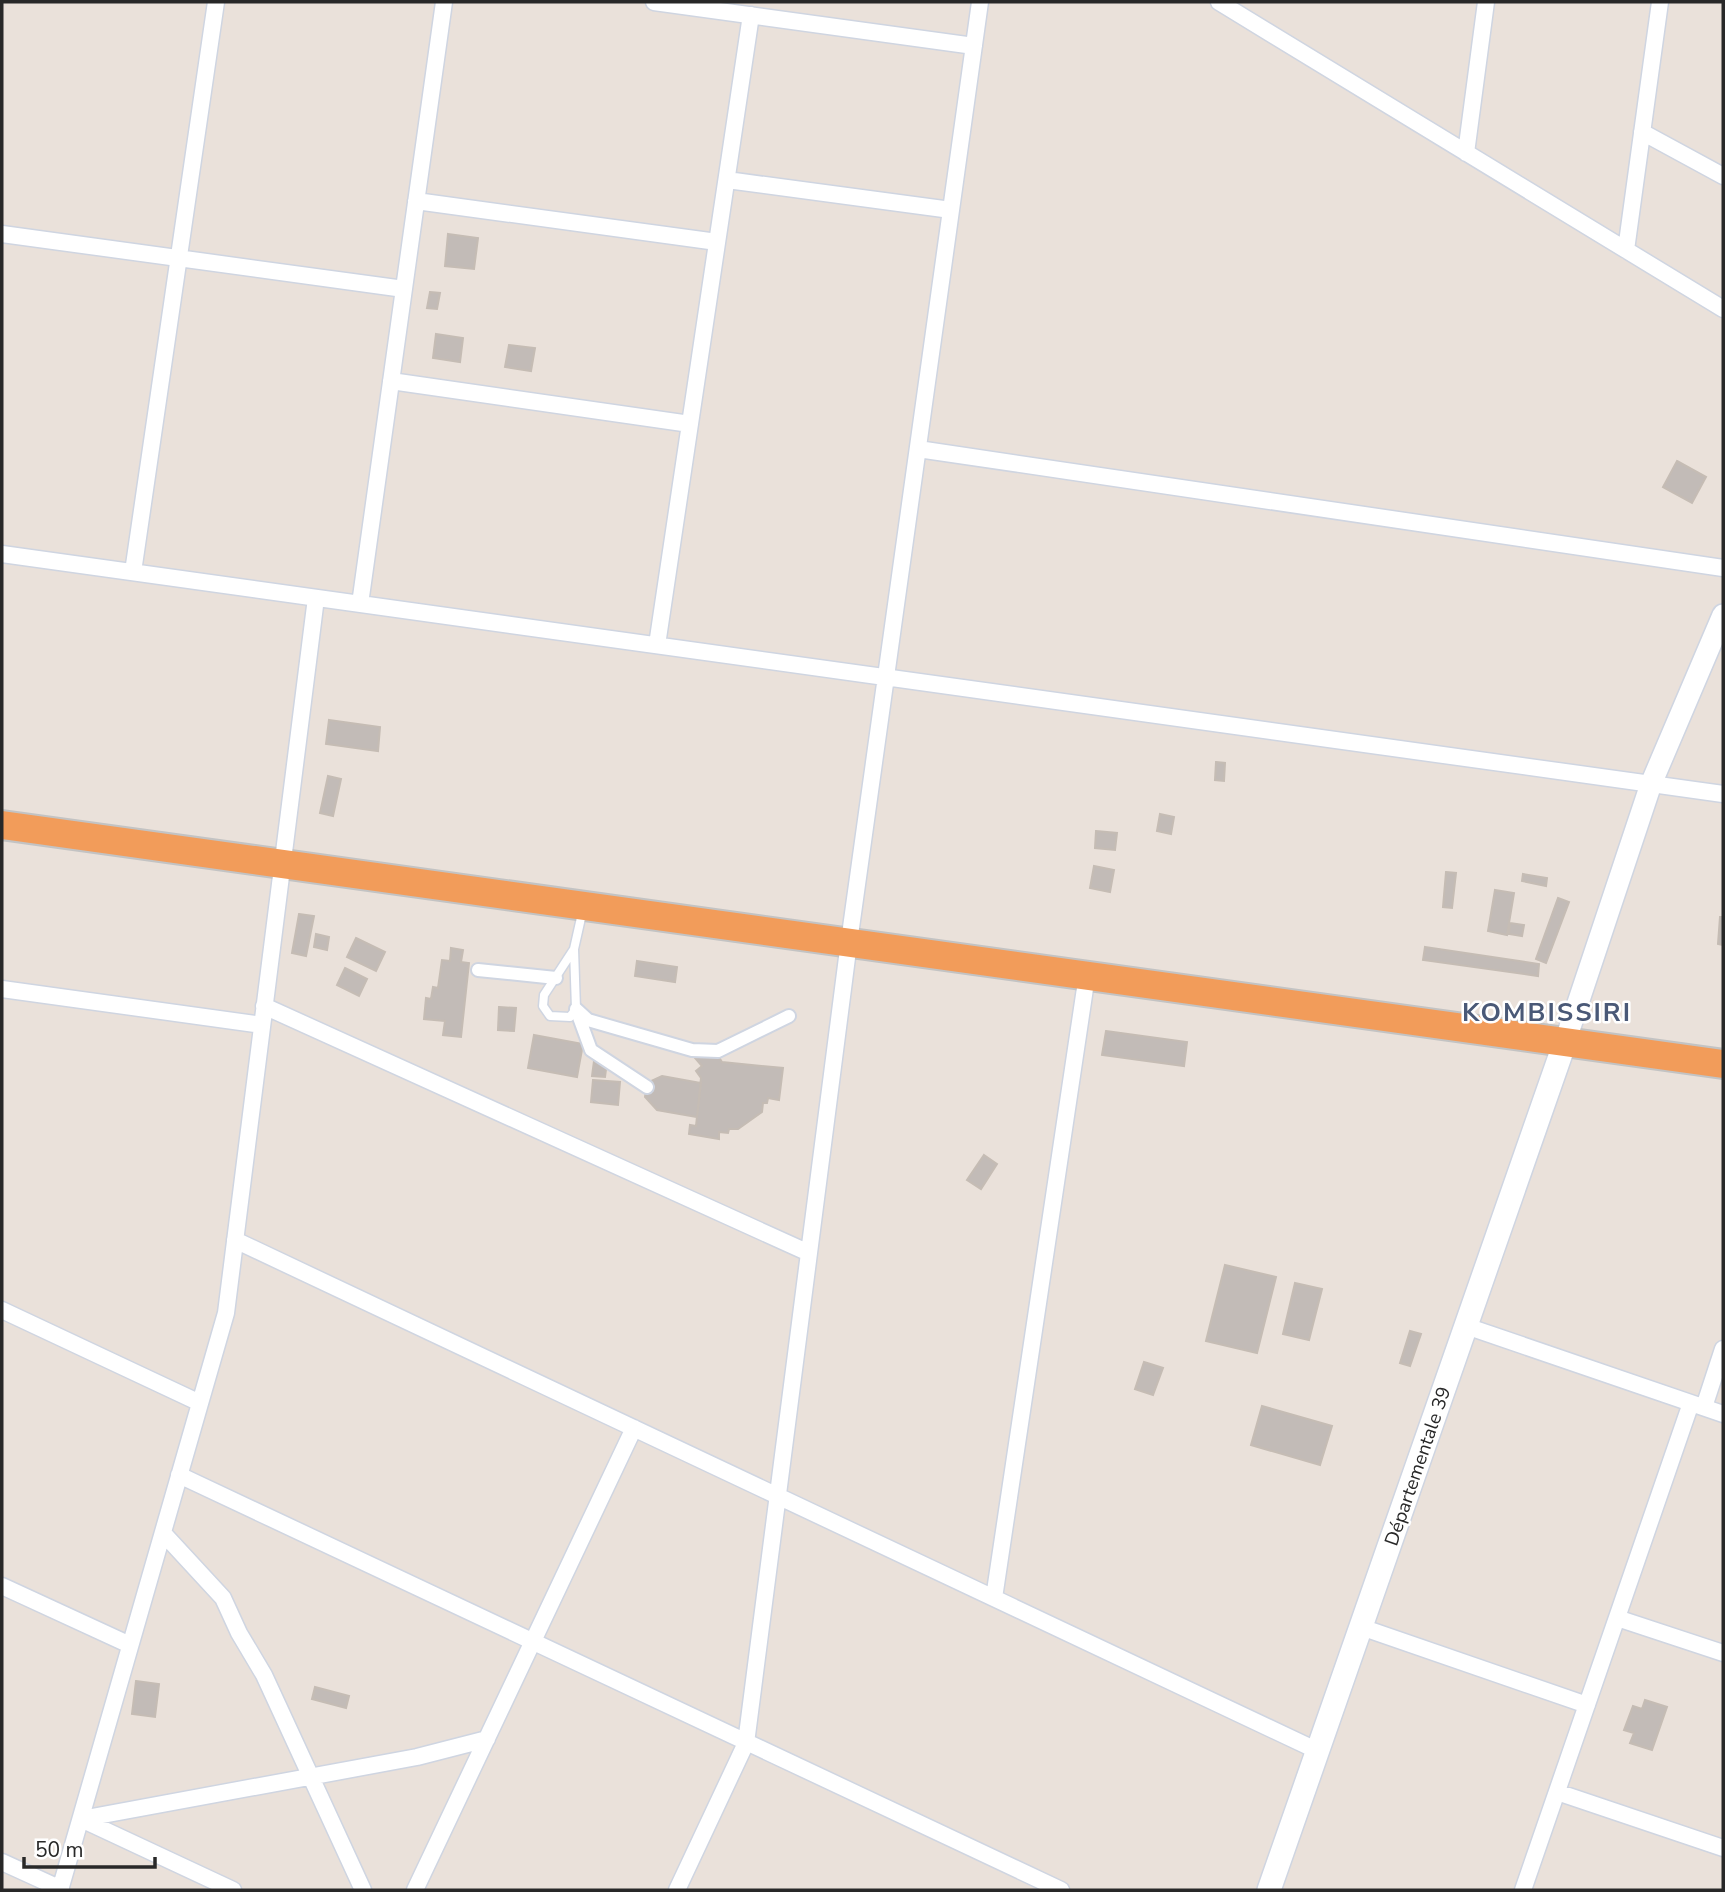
<svg xmlns="http://www.w3.org/2000/svg" width="1725" height="1892" font-family="'Nunito Sans',sans-serif">
<style>
.building{fill:#c2bbb7;stroke:#c5bcb4;stroke-width:2}
.lines{fill:none;stroke-linecap:round;stroke-linejoin:round}
.service-casing{stroke:#cfd5e1;stroke-width:11}
.pedestrian-casing{stroke:#cfd5e1;stroke-width:16}
.minor-casing{stroke:#cfd5e1;stroke-width:19}
.tertiary-casing{stroke:#cfd5e1;stroke-width:24}
.secondary-casing{stroke:#cfd5e1;stroke-width:26}
.trunk-casing{stroke:#c3c3c3;stroke-width:32}
.service{stroke:#fff;stroke-width:8}
.pedestrian{stroke:#fff;stroke-width:12}
.minor{stroke:#fff;stroke-width:16}
.tertiary{stroke:#fff;stroke-width:21}
.secondary{stroke:#fff;stroke-width:23}
.trunk{stroke:#f29c5a;stroke-width:28}
.labels{text-anchor:middle;stroke-width:5;stroke-linejoin:round;paint-order:stroke}
.street-label{font-size:19px;fill:#282828;stroke:#fff}
.district-label{font-size:26px;font-weight:bold;letter-spacing:2px;fill:#4a5977;stroke:#fff}
</style>
<rect width="100%" height="100%" fill="#eae1da"/>
<path class="building" d="M448,234L478,238L474,269L445,266Z
M430,292L440,293L437,309L427,308Z
M436,334L463,338L460,362L433,358Z
M509,345L535,348L531,371L505,367Z
M1677,461L1706,477L1692,503L1663,487Z
M329,720L380,727L378,751L326,744Z
M1216,762L1225,763L1224,781L1215,780Z
M328,776L341,779L333,816L320,813Z
M1160,814L1174,817L1171,834L1157,831Z
M1096,831L1117,833L1115,850L1095,848Z
M1094,866L1114,870L1110,892L1090,888Z
M1446,872L1456,873L1452,908L1443,907Z
M1523,874L1547,878L1546,886L1522,881Z
M1495,890L1514,893L1507,935L1488,931Z
M1558,898L1569,902L1546,963L1536,959Z
M299,914L314,916L306,956L292,953Z
M1720,917H1723V945L1718,944Z
M1510,923L1524,925L1522,936L1509,934Z
M316,934L329,937L327,950L314,947Z
M356,938L385,952L376,971L347,957Z
M1425,947L1539,964L1538,976L1423,960Z
M451,948L463,950L461,962L469,963L461,1037L443,1035L445,1021L424,1019L426,998L431,999L433,987L438,988L442,960L450,961Z
M637,961L677,967L675,982L635,976Z
M345,968L367,979L359,996L337,985Z
M499,1007L516,1008L514,1031L498,1030Z
M1106,1031L1187,1042L1184,1066L1102,1055Z
M534,1035L583,1044L577,1077L528,1068Z
M704,1051L710,1058L717,1054L722,1062L783,1068L779,1100L768,1098L767,1103H763L762,1112L738,1129H729L728,1133L719,1132V1139L689,1134L690,1125L696,1126L701,1078L696,1071L702,1066L695,1058Z
M594,1061L607,1062L605,1077L592,1076Z
M662,1076L701,1083L697,1117L657,1110L645,1097L647,1083Z
M593,1080L620,1082L618,1105L591,1102Z
M984,1155L997,1164L981,1189L967,1180Z
M1225,1265L1276,1277L1257,1353L1206,1341Z
M1295,1283L1322,1289L1309,1340L1283,1334Z
M1410,1331L1421,1334L1410,1366L1400,1363Z
M1144,1362L1163,1368L1153,1395L1135,1389Z
M1262,1406L1332,1426L1320,1465L1251,1445Z
M136,1681L159,1684L155,1717L132,1714Z
M315,1687L349,1696L346,1708L312,1699Z
M1645,1700L1667,1707L1652,1750L1630,1743L1634,1733L1624,1730L1633,1706L1642,1709Z"/>
<g class="lines">
<g class="service-casing">
<path id="service" d="M574,949L576,1009L570,1017L550,1016L543,1006L544,995L574,949L583,909"/>
</g>
<g class="pedestrian-casing">
<path id="pedestrian" d="M478,970L556,978
M576,1009L588,1020L692,1050L718,1051L789,1016
M577,1012L591,1050L647,1087"/>
</g>
<g class="minor-casing">
<path id="minor" d="M654,2L974,46
M1219,2L1723,309
M1642,132L1723,176
M1466,153L1486,2
M727,180L951,210
M416,201L717,242
M2,234L404,289
M1626,250L1660,2
M391,381L690,424
M918,449L1723,568
M2,554L1723,794
M133,572L216,2
M360,604L444,2
M657,645L751,15
M2,989L262,1025
M264,1006L809,1253
M235,1240L1318,1751
M2,1310L200,1403
M1466,1326L1723,1414
M1704,1407L1723,1349
M179,1475L1061,1890
M163,1533L223,1598L239,1633L264,1675L363,1890
M2,1586L130,1645
M994,1598L1087,975
M1617,1618L1723,1653
M1361,1627L1587,1705
M1557,1792L1723,1848
M81,1819L417,1757L487,1739
M81,1819L233,1890
M2,1862L61,1889
M60,1890L226,1313L316,598
M415,1890L634,1428
M677,1890L746,1743L849,942L980,2
M1523,1890L1691,1403"/>
</g>
<g class="tertiary-casing">
<path id="tertiary" d="M1565,1042L1651,784L1723,615"/>
</g>
<g class="secondary-casing">
<path id="secondary" d="M1269,1890L1565,1042"/>
</g>
<g class="trunk-casing">
<path id="trunk" d="M2,825L1723,1064"/>
</g>
<use href="#service" class="service"/>
<use href="#pedestrian" class="pedestrian"/>
<use href="#minor" class="minor"/>
<use href="#tertiary" class="tertiary"/>
<use href="#secondary" class="secondary"/>
<use href="#trunk" class="trunk"/>
</g>
<g class="labels">
<g class="street-label">
<text transform="translate(1417 1466) rotate(-71)" y="7">Départementale 39</text>
</g>
<g class="district-label">
<text x="1547" y="1021">KOMBISSIRI</text>
</g>
</g>
<rect width="1725" height="1892" fill="none" stroke="#282828" stroke-width="7"/>
<path d="M24 1857v10h131v-10" fill="none" stroke="#282828" stroke-width="3.5"/>
<text x="35" y="1857" font-size="21" fill="#282828" stroke="#ffffff" stroke-width="5" paint-order="stroke">50 m</text>
</svg>
